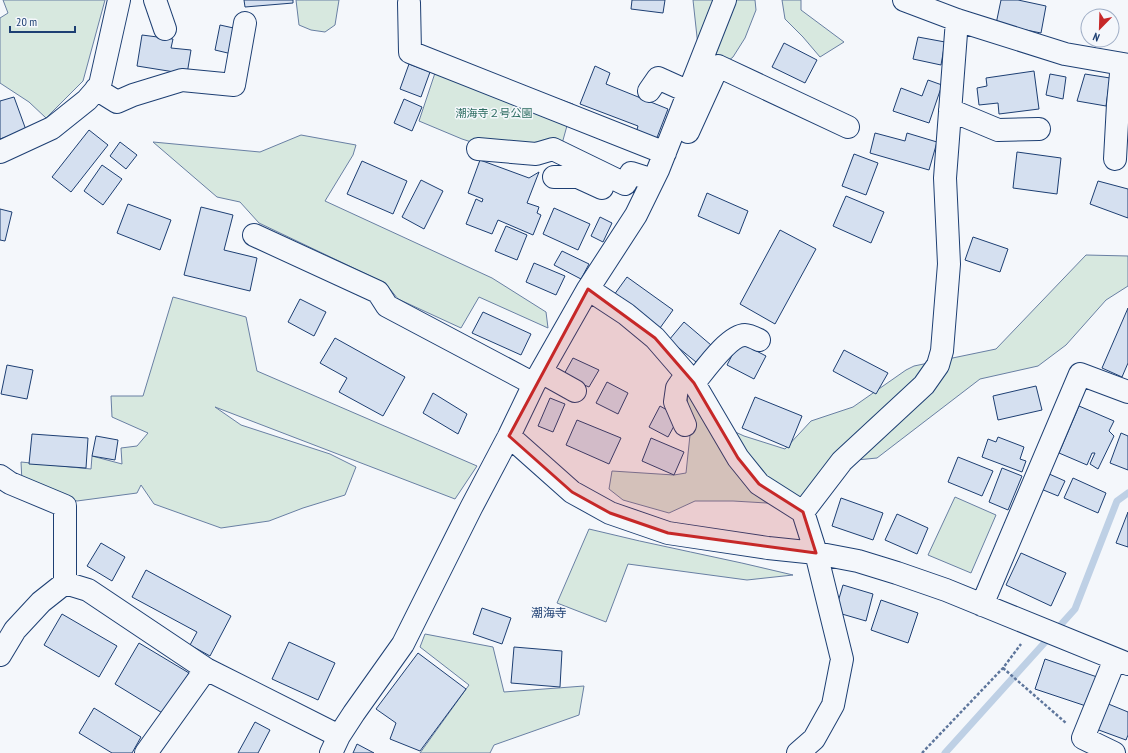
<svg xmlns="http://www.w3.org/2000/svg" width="1128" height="753" font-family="'PT Sans Narrow','Noto Sans JP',sans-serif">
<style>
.green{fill:#d7e8df;stroke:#687fa3}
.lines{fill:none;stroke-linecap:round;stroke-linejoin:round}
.stream{stroke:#bed0e5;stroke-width:7}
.building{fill:#d5e0f0;stroke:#1d3f73}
.minor-casing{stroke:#1d3f73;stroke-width:24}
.path{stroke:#5e769c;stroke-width:2.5;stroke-dasharray:3 2;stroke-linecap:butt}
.minor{stroke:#f4f7fb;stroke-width:22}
.marked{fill:#c62828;fill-opacity:0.2;stroke:#c62828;stroke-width:3;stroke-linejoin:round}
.labels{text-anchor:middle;stroke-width:3;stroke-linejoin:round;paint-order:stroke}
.park-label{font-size:11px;fill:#2c6c60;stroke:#f4f7fb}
.neighbourhood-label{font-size:12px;fill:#1d3f73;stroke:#f4f7fb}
</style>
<rect width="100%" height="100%" fill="#f4f7fb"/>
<path class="green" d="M3,0H105L83,81L46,118L29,102L0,83V18L8,13Z
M296,0H339L335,25L325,32L311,30L299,25Z
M693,0H755L756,10L745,38L733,57L710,75L698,46Z
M782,0H801V10L844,42L820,57L803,37L785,19Z
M440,58L573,104L560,151L490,148L462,139L419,121Z
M301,135L356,145L353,155L325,201L492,278L546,312L548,328L479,297L461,328L398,299L385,283L259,223L240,202L217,197L153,142L260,152Z
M1086,255L1128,256V286L1106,300L1066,345L1038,366L980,379L877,458L846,461L800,505L733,501H695L669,513L623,500L609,489L612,471L674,475L686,473L690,435L687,394L718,424L744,436L785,449L811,421L853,407L906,370L914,366L996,349Z
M173,297L246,317L257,371L477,466L455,499L215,407L241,425L330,454L356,467L345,495L303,508L269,521L221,528L154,504L141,485L137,493L77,501L51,494L22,482L21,462L91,469L92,456L122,464L121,448L137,446L148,433L112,417L111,396H143Z
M955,497L996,515L971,573L928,555Z
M589,529C656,546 725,558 793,575L747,580L628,564L606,622L557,603Z
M425,634L493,647L504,692L584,686L579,715L494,745L490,753H420L469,685L420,647Z"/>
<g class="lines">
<path class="stream" d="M945,753L1075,609L1117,501L1128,493"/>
</g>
<path class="building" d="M244,0H293V3L245,7Z
M632,0H665L663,13L631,9Z
M1001,0H1018L1046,6L1041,33L996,24Z
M220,25L238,29L232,54L215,50Z
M142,35L173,39L171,48L191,50L187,74L137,66Z
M918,37L945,42L941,65L913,59Z
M784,43L817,60L805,83L772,67Z
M409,64L430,72L421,97L400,89Z
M595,66L610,73L606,84L668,109L656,140L636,133L638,126L580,104Z
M1034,71L1039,109L999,114L998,103L979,105L977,88L987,86L986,78Z
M1050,74L1066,77L1063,99L1046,95Z
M1085,74L1110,78L1106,106L1077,101Z
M928,80L942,85L929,123L893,111L901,88L922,96Z
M14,97L26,130L0,139V101Z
M404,99L422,107L412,131L394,123Z
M89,130L108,145L71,192L52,177Z
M875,133L905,141L907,133L937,142L929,170L870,153Z
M120,142L137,155L126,169L110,156Z
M1017,152L1061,158L1057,194L1013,188Z
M854,154L878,163L866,195L842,186Z
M480,160L529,178L539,172L527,203L539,207L537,213L541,215L533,235L498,220L492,234L466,224L476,199L482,202L483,199L468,193Z
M362,161L407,181L393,214L347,194Z
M102,165L122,179L103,205L84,191Z
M421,180L443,191L424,229L402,217Z
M1098,181L1128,189V218L1090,204Z
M707,193L748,211L739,234L698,216Z
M846,196L884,212L871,243L833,226Z
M128,204L171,220L160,250L117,233Z
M201,207L233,215L224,250L257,258L250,291L184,275Z
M554,208L590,224L578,250L543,234Z
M0,209L12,212L5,241L0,240Z
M600,217L612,223L603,242L591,236Z
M506,226L527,235L517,260L495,251Z
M780,230L816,249L775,324L740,304Z
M973,237L1008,249L1000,272L965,260Z
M562,251L589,264L581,279L554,265Z
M534,263L565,276L556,295L526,282Z
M627,277L673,310L660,328L614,295Z
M300,299L326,312L314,336L288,322Z
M1128,308V363L1122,377L1102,368Z
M483,312L531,334L521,355L472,333Z
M684,322L711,345L696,362L669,340Z
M335,338L405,377L383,416L339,392L347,378L320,363Z
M739,342L766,356L754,379L727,365Z
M844,350L888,373L876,394L833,371Z
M573,358L599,370L589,387L563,376Z
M7,365L33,370L27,399L1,394Z
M607,382L628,393L618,414L596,403Z
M1036,386L1042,410L998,420L993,396Z
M433,393L467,414L458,434L423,413Z
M755,397L802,416L789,448L742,428Z
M550,398L565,404L553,432L538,426Z
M660,406L679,417L668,437L649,427Z
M1079,406L1114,421L1109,431L1114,436L1098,469L1090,464L1095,453H1092L1087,465L1059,453Z
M577,420L621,438L609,464L566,445Z
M1121,433L1128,436V470L1110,463Z
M32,434L88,438L86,468L29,464Z
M96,436L118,440L115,460L92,456Z
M998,437L1024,447L1020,459L1026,461L1022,472L982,457L988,439L996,442Z
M651,438L684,452L674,475L642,461Z
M958,457L993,471L982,496L948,482Z
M1002,468L1022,476L1008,510L989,502Z
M1047,473L1065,481L1058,496L1041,489Z
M1073,478L1106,493L1098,513L1064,498Z
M841,498L883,513L873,540L832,526Z
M1128,512V547L1116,543Z
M897,514L928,528L917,554L885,540Z
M101,543L125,557L112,581L87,566Z
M1021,553L1066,573L1051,606L1006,585Z
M146,570L231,616L210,656L190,645L197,632L132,597Z
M843,585L873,594L866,621L835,612Z
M881,600L918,613L908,643L871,630Z
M482,608L511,618L502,644L473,634Z
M62,614L117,646L99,677L44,645Z
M289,642L335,663L318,700L272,679Z
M139,643L189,673L164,714L115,684Z
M514,647L562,651L560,687L511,683Z
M418,653L466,689L420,751L390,739L396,723L376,709Z
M1045,659L1100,678L1089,707L1035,689Z
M1106,703L1128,712V735L1126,740L1096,729Z
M94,708L141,737L132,753H112L79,733Z
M255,722L270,730L258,753H238Z
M357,744L374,753H353Z"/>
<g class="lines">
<g class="minor-casing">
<path id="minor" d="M155,0L165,29
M904,0L957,20L1065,54L1128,65
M409,3L410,52L665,153
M96,89L117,102L133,95L182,80L234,85L245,23
M649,91L658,78L689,92
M950,110L998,130L1039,129
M688,132L718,66L848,127
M478,149L536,154L553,149L625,184L631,173L653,180
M0,152L52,128L87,100L100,85L119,0
M1115,159L1118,104L1122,64
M554,177H578L602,188
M254,235L378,292L387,306L534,384
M588,289L626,314L655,338L694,383L738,458L759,484L803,512L816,553L842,659L833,705L814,739L798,753
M541,372L575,391
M694,383C704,371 729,335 745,335C749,335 755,338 759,340
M685,425L675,402L677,388L686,375
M509,436L572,492L610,513L668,533L768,548L816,553L858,561L897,573L946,590L1128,664
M0,476L10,483L65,506V583
M803,512L842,461L924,385L938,365L942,351L949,264L945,178L957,20
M982,605L1080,374L1128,392
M0,655L15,630L41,602L65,583L88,590L206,669L339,736
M146,753L206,669
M331,753L339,736L354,713L403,644L471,508L509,436L534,384L588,289L636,215L658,170L725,0
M1114,753L1083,738L1115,659"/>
</g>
<path class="path" d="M1003,668L1066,723
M922,753L1003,668L1021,644"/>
<use href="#minor" class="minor"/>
</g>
<path class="marked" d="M588,289L655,338L694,383L738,458L759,484L803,512L816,553L668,533L610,513L572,492L509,436Z"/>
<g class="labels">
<g class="park-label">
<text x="494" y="117">潮海寺２号公園</text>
</g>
<g class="neighbourhood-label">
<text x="549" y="617">潮海寺</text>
</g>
</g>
<g transform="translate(1100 28) rotate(203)"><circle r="19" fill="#f4f7fb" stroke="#9eadc5"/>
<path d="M0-3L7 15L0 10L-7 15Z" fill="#c62828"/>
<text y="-6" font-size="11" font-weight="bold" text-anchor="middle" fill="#1d3f73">N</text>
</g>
<path d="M10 26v6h65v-6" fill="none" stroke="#1d3f73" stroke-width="2"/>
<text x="16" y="26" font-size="12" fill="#1d3f73" stroke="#f4f7fb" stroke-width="3" paint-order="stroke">20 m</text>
</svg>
